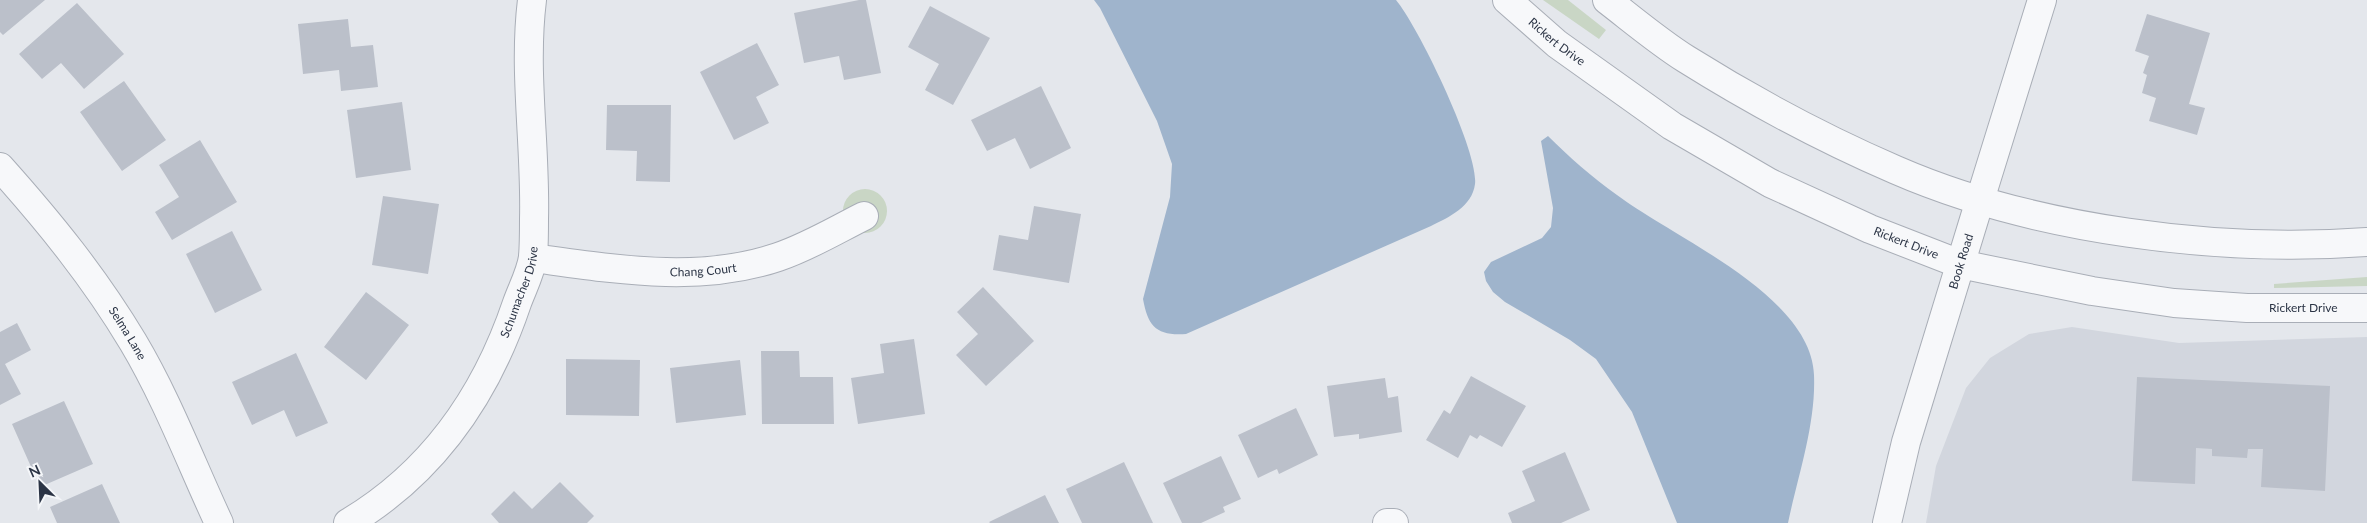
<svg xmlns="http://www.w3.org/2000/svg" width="2367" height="523" font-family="Lato,sans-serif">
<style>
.built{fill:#d2d6de}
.green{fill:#c9d6c5}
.water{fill:#9fb4cc}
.building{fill:#bbc0ca}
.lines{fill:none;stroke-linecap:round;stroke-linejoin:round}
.minor-casing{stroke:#a9aeb7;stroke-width:30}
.tertiary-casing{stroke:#a9aeb7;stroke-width:30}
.minor{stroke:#f7f8fa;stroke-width:28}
.tertiary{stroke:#f7f8fa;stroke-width:28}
.labels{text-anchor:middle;stroke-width:4;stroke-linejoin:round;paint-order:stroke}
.street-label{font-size:12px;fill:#2b3445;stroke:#f4f6f9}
</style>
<rect width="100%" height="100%" fill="#e4e7ec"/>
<path class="built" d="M2072,327L2179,343L2367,337V523H1926L1936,466L1966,388L1990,358L2029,334Z"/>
<path class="green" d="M1543,0H1568L1606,30L1599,39Z
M843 211a22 22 0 1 1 44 0a22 22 0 1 1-44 0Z
M2367,277V286L2274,288V284Z"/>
<path class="water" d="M1094,0H1396C1418,26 1479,152 1475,184C1472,207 1449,217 1431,226L1186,334C1157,336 1148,327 1143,299L1170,197L1172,164L1157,121L1100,8Z
M1548,136C1569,157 1592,177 1617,195C1674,238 1811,295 1814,375C1816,424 1798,475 1788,523H1677L1632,412L1596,359L1570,340L1505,302L1493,292L1486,281L1484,272L1491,262L1542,238L1551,227L1553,208L1541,141Z"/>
<path class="building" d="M0,0H45L3,35L0,32Z
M859,0H866L881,73L844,80L839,56L804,63L794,13Z
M77,3L124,54L84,89L61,63L42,79L19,54Z
M930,6L990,38L953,105L925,90L939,64L908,47Z
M2147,14L2210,33L2189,104L2205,108L2197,135L2149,121L2156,98L2142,93L2147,75L2143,73L2149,56L2135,51Z
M348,19L351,47L373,45L378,87L341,91L339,70L303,74L298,24Z
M757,43L779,85L756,97L769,123L734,140L700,72Z
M124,81L166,140L122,171L80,112Z
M1041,86L1071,148L1030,169L1015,138L987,151L971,120Z
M402,102L411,170L356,178L347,110Z
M607,105H671L670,182L636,181L637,151L606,150Z
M200,140L237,202L172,240L155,212L179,197L159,165Z
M383,196L439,204L428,274L372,265Z
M1034,206L1081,214L1069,283L993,270L999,235L1028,240Z
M232,231L262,290L215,313L186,254Z
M983,287L1034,341L986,386L956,355L978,334L957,312Z
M366,292L409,325L366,380L324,347Z
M17,323L31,350L5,364L21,394L0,405V332Z
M914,339L925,414L858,424L851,378L884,373L880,344Z
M761,351H799L800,377H833L834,424H762Z
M296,353L328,423L296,437L284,410L252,425L232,382Z
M566,359L640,360L639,416L566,415Z
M740,360L746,415L676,423L670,368Z
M1471,376L1526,406L1502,447L1480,435L1477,439L1470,435L1458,458L1426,440L1444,410L1450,414Z
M2137,377L2330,386L2325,491L2261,487L2263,449H2248L2247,458L2212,456V449L2196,448L2195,484L2132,481Z
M1385,378L1388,398L1398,396L1402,432L1359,439V434L1334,437L1327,386Z
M64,401L93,464L40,487L12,424Z
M1296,408L1318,455L1279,474L1277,469L1258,478L1238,435Z
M1565,452L1590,510L1561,523H1512L1508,513L1535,501L1522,471Z
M1221,456L1241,499L1223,507L1225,512L1201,523H1182L1163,483Z
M1124,462L1153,523H1082L1066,489Z
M560,482L594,516L587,523H499L491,514L514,491L532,509Z
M102,484L120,523H57L50,507Z
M1045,495L1059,523H990L989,522Z"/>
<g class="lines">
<g class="minor-casing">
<g id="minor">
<path id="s1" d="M0,167C50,223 94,277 133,342C167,399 191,463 219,523"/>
<path d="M1980,200L2042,0"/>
<path id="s2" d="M533,258C614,269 699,284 778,257C808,247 836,230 864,216"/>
<path id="s3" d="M348,523C432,473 486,395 517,303C522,289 531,272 533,257C534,245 534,231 534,219C536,146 523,72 532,0"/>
<path d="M1387,523H1394"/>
</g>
</g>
<g class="tertiary-casing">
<g id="tertiary">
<path id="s4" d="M1507,0L1557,44L1672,126L1770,183L1870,229L1960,264L2092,291L2174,303L2247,308H2367"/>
<path d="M1607,0C1633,20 1659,42 1686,59C1753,101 1824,139 1896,170C2034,230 2219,253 2367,242"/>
<path id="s5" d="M1887,523L1906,442L1980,200"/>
</g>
</g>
<use href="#minor" class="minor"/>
<use href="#tertiary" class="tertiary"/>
</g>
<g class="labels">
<g class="street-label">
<text dy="4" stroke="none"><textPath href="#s4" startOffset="65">Rickert Drive</textPath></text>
<text dy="4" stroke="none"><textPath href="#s4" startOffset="470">Rickert Drive</textPath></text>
<text dy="4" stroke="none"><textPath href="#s5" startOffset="272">Book Road</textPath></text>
<text dy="4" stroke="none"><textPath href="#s2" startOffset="171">Chang Court</textPath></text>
<text dy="4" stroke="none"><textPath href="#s3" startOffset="295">Schumacher Drive</textPath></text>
<text dy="4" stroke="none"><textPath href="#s4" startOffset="875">Rickert Drive</textPath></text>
<text dy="4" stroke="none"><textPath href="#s1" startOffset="210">Selma Lane</textPath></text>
</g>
</g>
<g transform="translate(40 483) rotate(336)" stroke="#f4f6f9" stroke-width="4" paint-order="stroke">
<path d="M0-4L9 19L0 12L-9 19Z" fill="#2b3445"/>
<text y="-8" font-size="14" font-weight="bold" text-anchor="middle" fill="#2b3445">N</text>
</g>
</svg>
